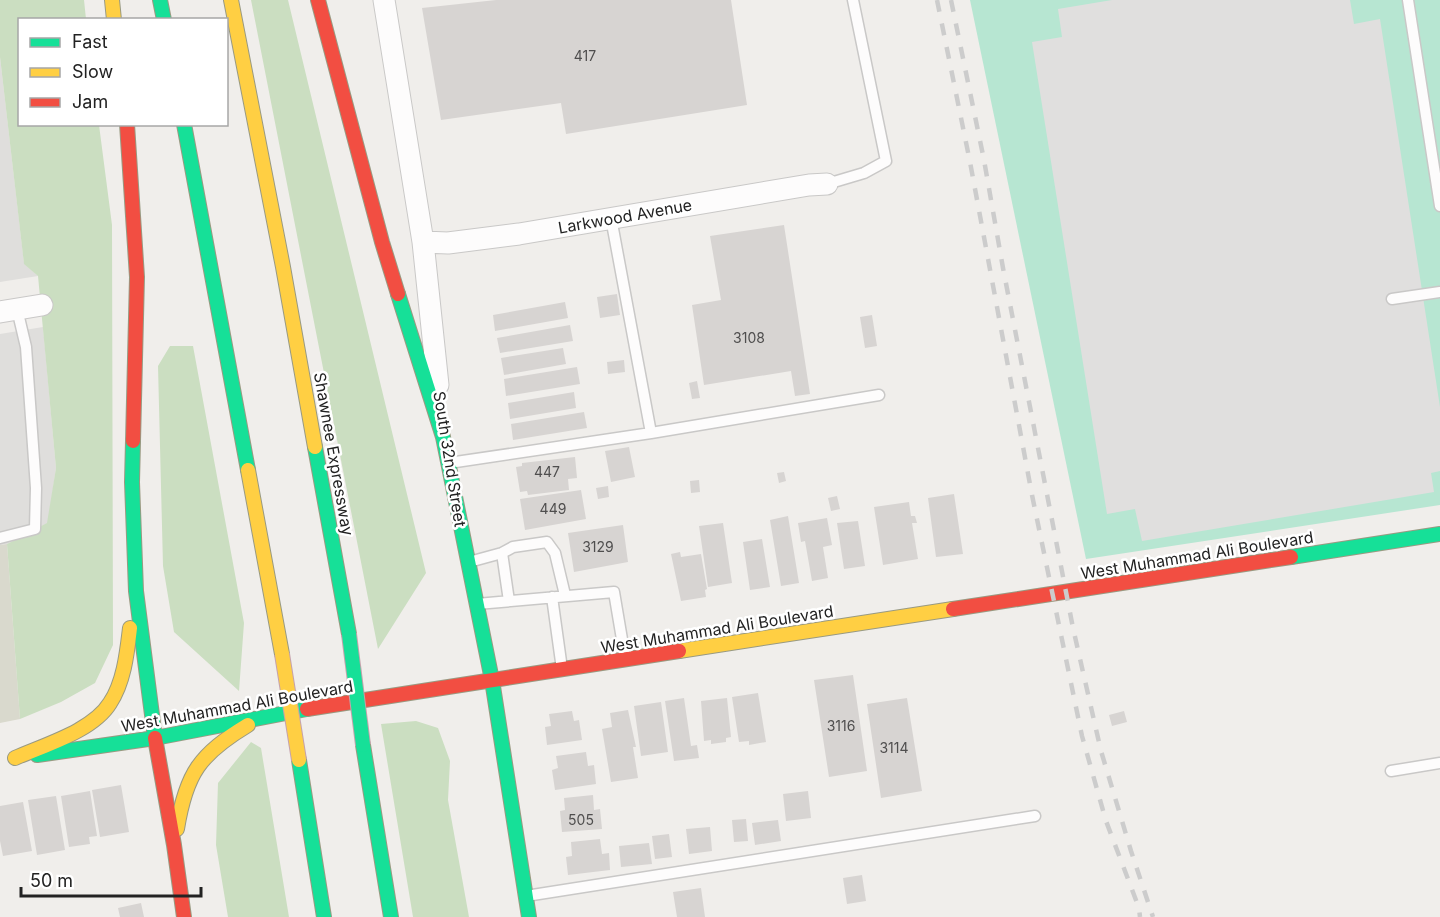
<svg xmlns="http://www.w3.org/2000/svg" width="1440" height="917" font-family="Inter,sans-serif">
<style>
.residential{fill:#dfdedc}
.construction{fill:#d9d9cd}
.forest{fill:#cbdec1}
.pitch{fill:#b7e6d2}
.parking{fill:#e0dfde}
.building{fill:#d7d4d2}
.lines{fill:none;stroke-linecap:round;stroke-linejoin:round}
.lane-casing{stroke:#c9c8c7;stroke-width:13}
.street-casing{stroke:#c9c8c7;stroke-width:23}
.fast-casing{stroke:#999a82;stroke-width:16}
.slow-casing{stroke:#999a82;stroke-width:16}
.jam-casing{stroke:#999a82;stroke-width:16}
.lane{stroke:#fdfcfc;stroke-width:10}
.street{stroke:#fdfcfc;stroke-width:21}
.fast{stroke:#16e098;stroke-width:14}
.slow{stroke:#ffcf43;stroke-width:14}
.jam{stroke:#f24e42;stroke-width:14}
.rail{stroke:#ccc;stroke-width:4.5;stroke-dasharray:12 12;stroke-linecap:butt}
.fast-bridge-casing{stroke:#c5a2ac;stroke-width:16;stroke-linecap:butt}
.slow-bridge-casing{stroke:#c5a2ac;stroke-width:16;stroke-linecap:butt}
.fast-bridge{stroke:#16e098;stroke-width:14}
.slow-bridge{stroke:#ffcf43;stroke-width:14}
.labels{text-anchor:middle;stroke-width:5;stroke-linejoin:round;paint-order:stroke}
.number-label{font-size:14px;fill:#4f4e4e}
.street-label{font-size:16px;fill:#222;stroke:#fff}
</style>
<rect width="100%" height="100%" fill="#f0eeeb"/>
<path class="residential" d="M0,57L24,263L38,276L0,282Z
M43,327L56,468L48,523L7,544L0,545V334Z"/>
<path class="construction" d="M7,544L20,719L0,723V545Z"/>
<path class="forest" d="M0,0H84L86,19L20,20V124L99,125L112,225L113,645L95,683L61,702L20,719L7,544L47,523L56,468L38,276L24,264L0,57Z
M251,0H288L426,573L378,649Z
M170,346H193L244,623L239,691L174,632L163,566L158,366Z
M416,721L438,728L450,761L448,800L469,917H413L381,724Z
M251,742L261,748L289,917H228L216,845L218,783Z"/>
<path class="pitch" d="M970,0H1440V505L1086,559Z"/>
<path class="parking" d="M1112,0H1350L1354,24L1380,19L1440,407V471L1431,473L1434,492L1142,541L1135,509L1107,514L1032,42L1062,37L1058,9Z"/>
<path class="building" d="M496,0H731L747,105L566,134L561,103L441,120L422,8Z
M784,225L810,394L795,396L791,371L704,385L692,305L721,300L710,236Z
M617,294L620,315L600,318L597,297Z
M565,302L568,318L495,331L493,315Z
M872,315L877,346L865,348L860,317Z
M570,325L573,341L500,353L497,338Z
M563,348L566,364L504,375L501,358Z
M624,360L625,372L608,374L607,362Z
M577,367L580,384L506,396L504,379Z
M697,381L700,398L692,399L689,383Z
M574,392L576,408L510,419L508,403Z
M584,412L587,428L513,440L511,424Z
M629,447L635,477L611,482L605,451Z
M575,457L577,478L568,479L569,490L528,495L527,491L520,492L516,467L522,466V463Z
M784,472L786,481L779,483L777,473Z
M699,480L700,492L691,493L690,481Z
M608,486L609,497L598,499L596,488Z
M581,490L586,519L525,530L520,499Z
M954,494L963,554L936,557L928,498Z
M837,496L840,509L831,511L828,498Z
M909,502L911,516H915L917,523H912L918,559L883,565L874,507Z
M788,516L799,583L781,586L770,520Z
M827,518L832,545L823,547L828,578L812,581L805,541L801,542L798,523Z
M858,521L865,566L844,569L837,523Z
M723,523L732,583L708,587L699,526Z
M623,525L628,562L574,572L568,533Z
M762,539L770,587L750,590L743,542Z
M680,552L681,557L701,554L707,589L705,590L706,597L681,601L671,554Z
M853,675L867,771L829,777L814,680Z
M758,693L766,742L749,745V741L739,742L732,697Z
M684,698L691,746L697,745L699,758L674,761L665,701Z
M727,698L731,737L726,738V742L711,744V740L704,741L701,701Z
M907,698L922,791L881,798L867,704Z
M661,702L668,752L641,756L634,706Z
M628,710L636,747H633L638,778L611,782L602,729L612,727L610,713Z
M572,711L574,721L579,720L582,740L547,745L545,727L551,726L549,714Z
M1124,711L1127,722L1112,726L1109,715Z
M586,752L588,766L594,765L596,784L555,790L552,770L558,768L556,756Z
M121,785L129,832L100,837L92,790Z
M90,791L97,836L89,837L90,844L69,847L61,796Z
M808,791L811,818L786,821L783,794Z
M593,795L594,810L600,809L602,829L562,832L560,811L565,810L564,798Z
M56,796L65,850L37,855L28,800Z
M23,802L32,851L3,856L0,841V806Z
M746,819L748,841L734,842L732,820Z
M778,820L781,841L755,845L752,823Z
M710,827L712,851L689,854L686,829Z
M669,834L672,857L655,859L652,836Z
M600,839L602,854L609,853L610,870L568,875L566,857L572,856L571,842Z
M649,843L652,864L621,867L619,846Z
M862,875L866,901L847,904L843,878Z
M701,888L705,917H677L673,892Z
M141,903L144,917H120L118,908Z"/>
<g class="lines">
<g class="lane-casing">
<path id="lane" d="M1408,0L1440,206
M827,184L864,173L886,161L853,0
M611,218L651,433L879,395
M1392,299L1440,292
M449,463L651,433
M0,538L35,529L36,488L26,347L17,309
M502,553L509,601
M469,562L502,553L513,547L547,542L555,553L565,595
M552,597L562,669
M477,604L614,592L625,657
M1391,771L1440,763
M526,896L1035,816"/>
</g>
<g class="street-casing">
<path id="street" d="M384,0L423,242L438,385
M423,242L448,243L519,234L809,185L827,184
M0,312L42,305"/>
</g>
<g class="fast-casing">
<path id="fast" d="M160,0L164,20
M184,124L248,470
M398,294L443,437
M443,437L492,680L529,917
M133,441L132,482L136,591L155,738
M315,447L349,634
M1291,557L1440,534
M363,745L391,917
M37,755L155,738L307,709
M299,760L324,917"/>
</g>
<g class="slow-casing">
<path id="slow" d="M112,0L114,20
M231,0L283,267L315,447
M248,470L282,654
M679,651L953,609
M15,758C44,745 93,731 110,703C124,682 127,653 130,628
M177,829C186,773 200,754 248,725"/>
</g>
<g class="jam-casing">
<path id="jam" d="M318,0L382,242L398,294
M127,124L137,277L133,441
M953,609L1291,557
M307,709L679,651
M155,738L174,845L184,917"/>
</g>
<use href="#lane" class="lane"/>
<use href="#street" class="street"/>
<use href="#fast" class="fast"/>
<use href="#slow" class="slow"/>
<use href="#jam" class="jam"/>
<path class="rail" d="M937,0L970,162L1032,495L1082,736L1106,821L1139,908L1140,917
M951,0L984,160L1003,268L1073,628L1101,751L1131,851L1153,917"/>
<g class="fast-bridge-casing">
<path id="fast-bridge" d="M349,634L363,745"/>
</g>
<g class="slow-bridge-casing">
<path id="slow-bridge" d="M282,654L299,760"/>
</g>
<use href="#fast-bridge" class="fast-bridge"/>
<use href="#slow-bridge" class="slow-bridge"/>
</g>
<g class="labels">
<g class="number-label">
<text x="585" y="61">417</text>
<text x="749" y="343">3108</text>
<text x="547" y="477">447</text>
<text x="553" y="514">449</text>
<text x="598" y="552">3129</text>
<text x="841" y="731">3116</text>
<text x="894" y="753">3114</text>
<text x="581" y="825">505</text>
</g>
<g class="street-label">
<text transform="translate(625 216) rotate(-10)" y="6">Larkwood Avenue</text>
<text transform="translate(334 454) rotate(80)" y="6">Shawnee Expressway</text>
<text transform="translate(450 459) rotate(81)" y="6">South 32nd Street</text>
<text transform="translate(1197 555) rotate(-9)" y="6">West Muhammad Ali Boulevard</text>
<text transform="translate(717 629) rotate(-9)" y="6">West Muhammad Ali Boulevard</text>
<text transform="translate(237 706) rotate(-10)" y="6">West Muhammad Ali Boulevard</text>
</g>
</g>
<rect x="18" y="18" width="210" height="108" fill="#ffffff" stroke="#a7a7a7" stroke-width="1.5"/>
<rect x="30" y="38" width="30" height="9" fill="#16e098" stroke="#a7a7a7" stroke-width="1.5"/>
<text x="72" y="48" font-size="18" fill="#222222">Fast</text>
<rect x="30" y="68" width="30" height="9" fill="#ffcf43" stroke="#a7a7a7" stroke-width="1.5"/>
<text x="72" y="78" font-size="18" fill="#222222">Slow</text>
<rect x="30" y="98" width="30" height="9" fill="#f24e42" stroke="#a7a7a7" stroke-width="1.5"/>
<text x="72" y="108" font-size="18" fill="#222222">Jam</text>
<path d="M21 887v9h180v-9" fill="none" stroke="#222222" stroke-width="3"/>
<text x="30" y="887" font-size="18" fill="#222222" stroke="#ffffff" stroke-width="4.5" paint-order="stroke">50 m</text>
</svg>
